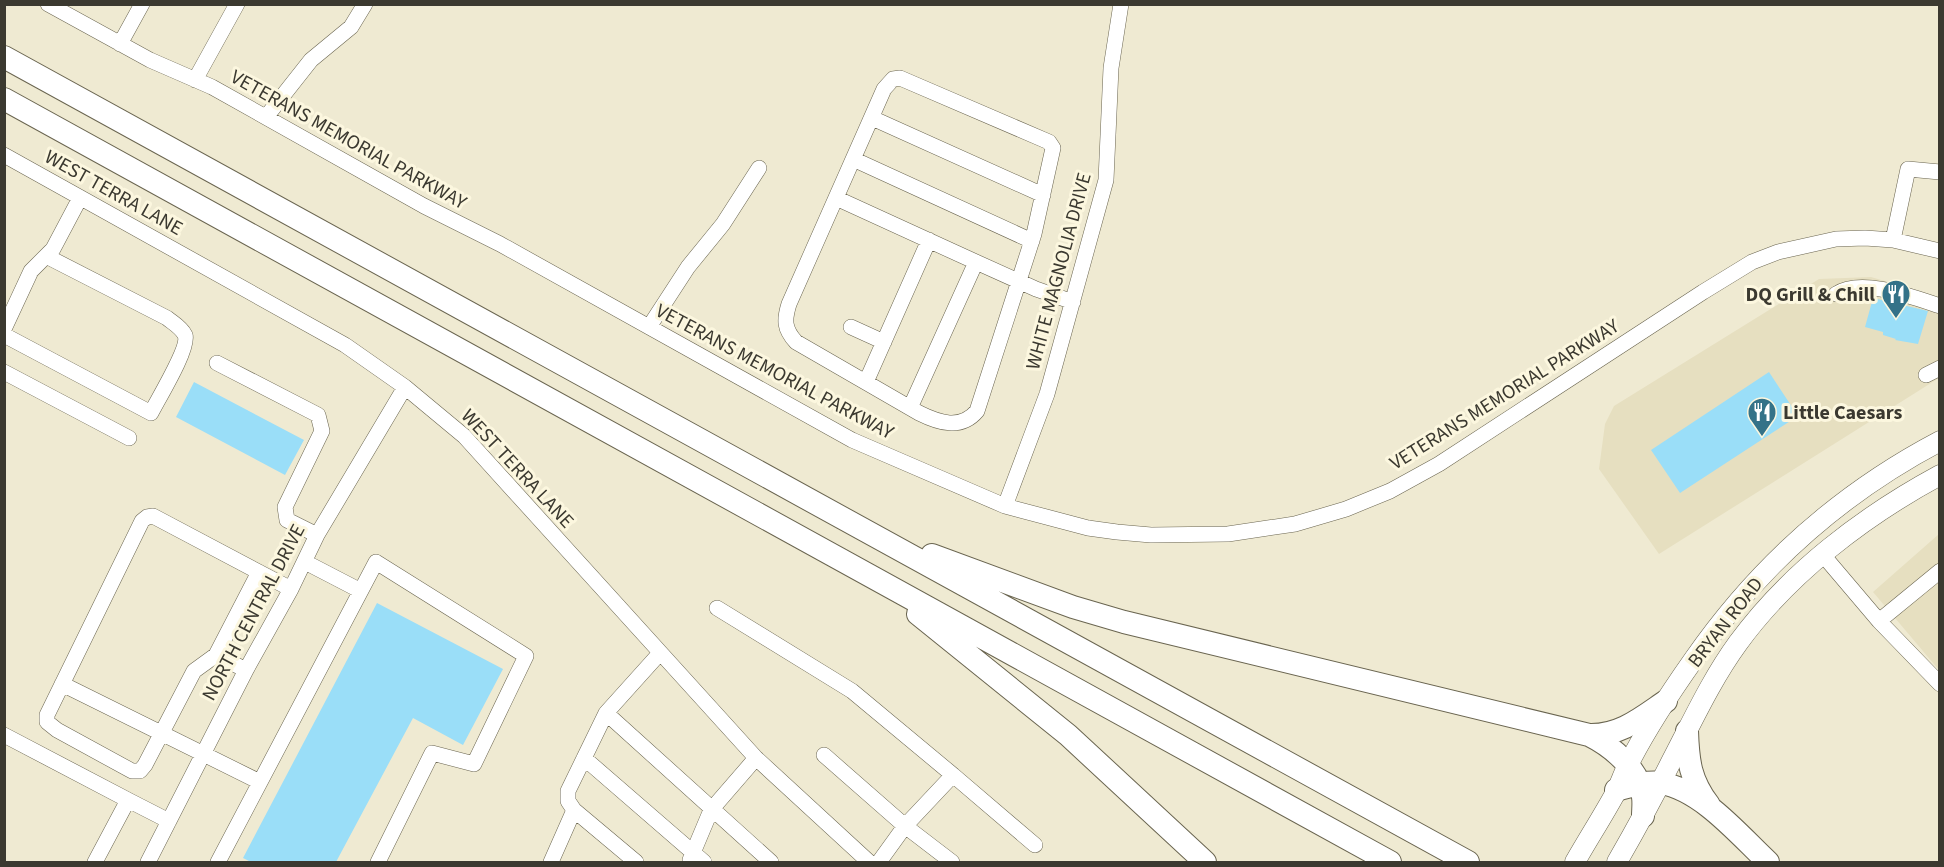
<svg xmlns="http://www.w3.org/2000/svg" width="1944" height="867" font-family="'Source Sans 3',sans-serif">
<style>
.built{fill:#e6dfc0}
.building{fill:#9adef8}
.lines{fill:none;stroke-linecap:round;stroke-linejoin:round}
.minor-casing{stroke:#6a6550;stroke-width:16}
.major-casing{stroke:#6a6550;stroke-width:21}
.highway-casing{stroke:#6a6550;stroke-width:24}
.minor{stroke:#fff;stroke-width:15}
.major{stroke:#fff;stroke-width:20}
.highway{stroke:#fff;stroke-width:22}
.labels{text-anchor:middle;stroke-width:6;stroke-linejoin:round;paint-order:stroke}
.street-label{font-size:20px;fill:#3b3930;stroke:#fcf7df}
.poi-label{font-size:20px;font-weight:bold;fill:#3b3930;stroke:#fcf7df;text-anchor:end}
</style>
<rect width="100%" height="100%" fill="#efead2"/>
<path class="built" d="M1871,277L1939,297V378L1659,554L1599,469L1605,424L1614,406L1819,279Z
M1939,534V670L1873,592Z"/>
<path class="building" d="M1873,298L1928,311L1918,344L1895,340L1896,339L1883,335V332L1865,327Z
M1769,372L1798,416L1680,493L1651,450Z
M194,382L304,440L285,475L176,417Z
M377,603L503,669L463,745L413,718L336,862H251L243,858Z"/>
<g class="lines">
<g class="minor-casing">
<path id="minor" d="M48,4L150,60L212,87L424,206L500,244L852,440L1005,506L1088,528L1117,532L1151,535L1228,534L1295,524L1346,509L1390,491L1439,464L1703,292L1752,262L1778,252L1836,239L1865,238L1893,240L1940,251
M120,44L142,4
M900,78L1049,142L1053,148L1034,234L977,411C961,430 939,423 919,413L796,342C784,329 784,320 789,304L884,89L893,79Z
M195,80L237,4
M266,117L311,60L351,27L365,4
M872,118L1043,195
M4,155L345,345L405,387L464,436L756,758L869,862
M853,159L1032,241
M836,198L976,262L1036,289L1073,302
M1893,240L1908,169L1940,172
M1836,294C1861,277 1913,297 1940,306
M649,327L688,267L723,224L759,168
M851,327L884,342
M4,329L31,271L53,249L80,198
M4,335L151,413C158,399 190,347 185,335C181,327 173,323 167,318L46,256
M217,363L318,415L322,431L285,507L287,520L317,535
M4,372L129,438
M1926,375L1940,368
M866,382L929,240
M910,408L976,262
M1005,506L1047,394L1106,180L1111,68L1121,4
M1823,555L1879,621L1940,684
M305,562L359,590
M259,572L216,655L194,671L145,765L140,771H132L57,730L47,722V715L142,521L147,517L153,516L291,589
M717,608L852,691L953,775
M1879,621L1940,571
M216,655L246,670
M62,684L260,782
M606,713L771,862
M4,735L128,800
M824,755L905,826L879,862
M584,758L704,862
M690,860L711,810L756,758
M95,862L128,800L169,821
M148,862L246,670L291,589L317,535L405,387
M218,862L376,562L526,656L474,764L432,753L378,862
M551,862L574,810
M636,862L574,810L568,801V791L606,713L660,653
M952,862L905,826L953,775L1035,845"/>
</g>
<g class="major-casing">
<path id="major" d="M1575,862C1588,839 1603,816 1616,792C1620,784 1623,775 1627,767C1646,729 1670,693 1694,659C1758,567 1841,493 1940,441
M1617,862C1636,829 1654,796 1671,762C1692,722 1711,680 1738,643C1789,573 1864,516 1940,475"/>
</g>
<g class="highway-casing">
<path id="highway" d="M4,57L1468,862
M4,99L1390,862
M932,555L1073,607L1124,622L1589,735C1620,736 1641,718 1666,701
M918,614L1068,735L1205,862
M1687,731C1688,761 1690,780 1709,805
M1589,735C1613,747 1639,769 1643,797C1644,803 1643,810 1643,816
M1616,790C1631,786 1646,781 1661,783C1702,790 1739,835 1768,862"/>
</g>
<use href="#minor" class="minor"/>
<use href="#major" class="major"/>
<use href="#highway" class="highway"/>
</g>
<defs>
<g id="restaurant-pin" transform="scale(1.5)"><path d="M0 17L-7.5 6A9.5 9.5 0 1 1 7.5 6Z" fill="#347288" stroke="#fcf7df"/><path d="M-5-6h1v4h1v-4h1v4h1v-4h1v5L-1.5 .5V6h-2V.5L-5-1ZM5-6V6H3V1.5H1.5Q1.5-4 5-6Z" fill="#fff"/></g>
</defs>
<g fill-rule="evenodd">
<use href="#restaurant-pin" x="1896" y="294"/>
<use href="#restaurant-pin" x="1762" y="412"/>
</g>
<g class="labels">
<g class="street-label">
<text transform="translate(349 139) rotate(29)" y="7">VETERANS MEMORIAL PARKWAY</text>
<text transform="translate(114 192) rotate(29)" y="7">WEST TERRA LANE</text>
<text transform="translate(1058 271) rotate(-75)" y="7">WHITE MAGNOLIA DRIVE</text>
<text transform="translate(775 371) rotate(28)" y="7">VETERANS MEMORIAL PARKWAY</text>
<text transform="translate(1504 394) rotate(-32)" y="7">VETERANS MEMORIAL PARKWAY</text>
<text transform="translate(518 468) rotate(47)" y="7">WEST TERRA LANE</text>
<text transform="translate(253 612) rotate(-62)" y="7">NORTH CENTRAL DRIVE</text>
<text transform="translate(1725 622) rotate(-52)" y="7">BRYAN ROAD</text>
</g>
<g class="poi-label">
<text x="1875" y="301">DQ Grill &amp; Chill</text>
<text x="1783" y="419" text-anchor="start">Little Caesars</text>
</g>
</g>
<rect width="1944" height="867" fill="none" stroke="#3b3930" stroke-width="12"/>
</svg>
